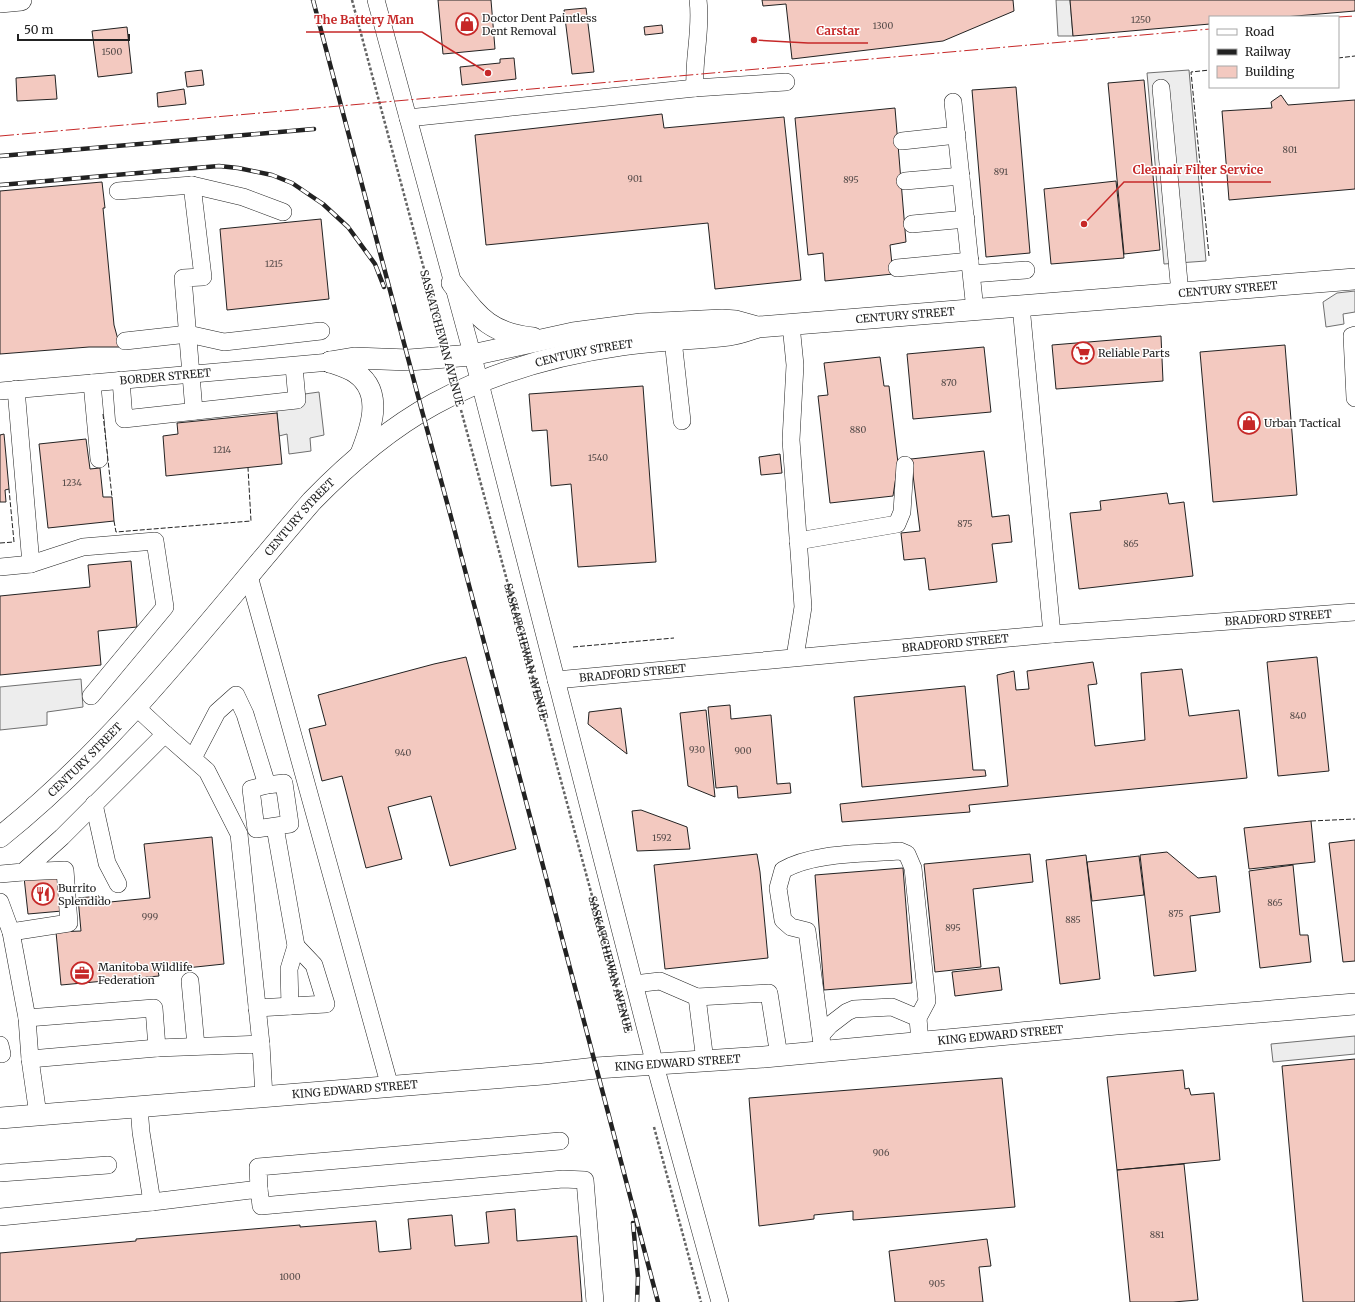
<svg xmlns="http://www.w3.org/2000/svg" width="1355" height="1302" font-family="Merriweather,serif">
<style>
.green{fill:#eee;stroke:#6f6f6f}
.parking{fill:#ededed;stroke:#6f6f6f}
.building{fill:#f3c9c0;stroke:#222}
.lines{fill:none;stroke-linecap:round;stroke-linejoin:round}
.minor-casing{stroke:#222;stroke-width:18}
.major-casing{stroke:#222;stroke-width:22}
.path{stroke:#646464;stroke-width:2.5;stroke-dasharray:3 2;stroke-linecap:butt}
.minor{stroke:#fff;stroke-width:17}
.major{stroke:#fff;stroke-width:21}
.rail-casing{stroke:#222;stroke-width:4.5}
.rail{stroke:#fff;stroke-width:3;stroke-dasharray:9;stroke-linecap:butt}
.fence{stroke:#222;stroke-width:1;stroke-dasharray:5 2;stroke-linecap:butt}
.power{stroke:#c62828;stroke-width:1;stroke-dasharray:14 3 2 3;stroke-linecap:butt}
.labels{text-anchor:middle;stroke-width:3;stroke-linejoin:round;paint-order:stroke}
.number-label{font-size:9px;fill:#564c4a}
.poi-label{font-size:11px;fill:#222;stroke:#fff;text-anchor:start}
.street-label{font-size:11px;fill:#222;stroke:#fff}
.leader{fill:none;stroke:#c62828;stroke-width:1.5}
.callout-dot{fill:#c62828;stroke:#fff;stroke-width:1.5}
.callout-label{font-size:12px;text-anchor:middle;font-weight:bold;fill:#c62828;stroke:#fff;stroke-width:3;stroke-linejoin:round;paint-order:stroke}
</style>
<rect width="100%" height="100%" fill="#fff"/>
<path class="green" d="M1355,291V312L1343,314L1344,324L1326,327L1323,302L1337,293Z"/>
<path class="parking" d="M1056,0H1070L1073,36H1058Z
M1189,70L1206,261L1164,264L1147,73Z
M319,392L324,435L310,438L311,451L289,454L287,434L279,436L276,398Z
M81,679L83,707L47,712V725L0,730V687Z
M1355,1036V1054L1273,1062L1271,1044Z"/>
<path class="building" d="M438,0H491L495,49L443,54Z
M762,0H1013L1014,11L943,41L792,59L786,4L763,6Z
M1070,0H1355V11L1284,17H1210V24L1073,36Z
M586,8L594,72L572,74L564,10Z
M662,25L663,33L645,35L644,27Z
M127,27L132,73L98,77L92,31Z
M514,58L516,79L462,85L460,67L500,63V59Z
M202,70L204,85L187,87L185,72Z
M55,75L57,99L17,101L16,78Z
M1144,80L1160,250L1124,254L1108,83Z
M1016,87L1030,253L986,257L972,90Z
M184,89L186,104L158,107L157,93Z
M1281,95L1288,105L1355,100V189L1229,200L1222,111L1272,108L1271,102Z
M895,108L906,242L890,245L893,274L825,281L823,253L808,255L795,118Z
M662,114L664,128L784,117L801,280L715,289L708,223L486,245L475,135Z
M1116,181L1124,258L1051,264L1044,189Z
M102,182L105,208H103L114,325L120,347H89L0,354V191Z
M321,219L329,299L227,310L220,229Z
M1161,336L1163,381L1056,389L1052,345Z
M1285,345L1297,495L1213,502L1200,352Z
M984,347L991,412L913,419L907,354Z
M880,357L884,386H889L898,463L893,496L830,503L818,396L828,395L824,363Z
M643,386L656,562L578,567L571,484L551,486L547,430L532,431L529,394Z
M277,413L282,464L166,476L163,436L178,434L177,423Z
M4,434L9,489L5,490L6,502H0V435Z
M86,439L90,469L100,468L103,497H112L114,521L48,528L39,444Z
M984,451L992,517L1009,515L1012,542L992,544L997,582L929,590L925,558L904,560L901,533L920,531L911,459Z
M780,454L782,473L761,475L759,457Z
M1167,493L1169,504L1184,502L1193,576L1079,589L1070,513L1101,510L1100,501Z
M131,561L137,627L98,631L101,665L0,675V596L90,587L88,565Z
M466,657L516,849L450,866L431,796L388,807L402,859L366,868L342,776L322,781L309,729L326,725L318,695L434,664Z
M1317,657L1329,771L1278,776L1267,662Z
M1093,662L1097,684L1088,685L1095,746L1145,740L1141,673L1182,669L1189,716L1239,710L1247,778L969,805L970,812L842,822L840,804L1008,786L997,675L1014,671L1016,690L1029,689L1027,671Z
M965,686L973,770H985L986,776L862,787L854,697Z
M730,705L731,719L771,715L777,784L790,783L791,793L738,798L737,786L716,788L708,707Z
M621,708L627,754L588,724L589,712Z
M706,710L715,797L688,786L680,713Z
M641,810L687,827L690,849L637,851L632,811Z
M1311,821L1315,862L1249,869L1244,828Z
M212,837L224,964L158,971L159,976L61,985L56,932L81,931L78,898L99,896L100,903L150,898L144,844Z
M1355,840V961L1343,962L1329,843Z
M1167,852L1198,878L1216,876L1220,912L1190,916L1196,971L1154,976L1140,855Z
M757,854L760,872L768,958L665,969L654,865Z
M1030,854L1033,882L973,889L981,967L935,972L924,864Z
M1086,855L1100,979L1060,984L1046,860Z
M1139,856L1144,895L1092,901L1087,862Z
M1293,865L1300,935H1308L1311,962L1260,968L1249,871Z
M903,868L912,983L824,990L815,875Z
M59,874L62,911L28,914L24,877Z
M999,967L1002,990L955,996L952,972Z
M1355,1059V1302H1303L1282,1066Z
M1183,1070L1185,1089L1189,1088L1191,1095L1214,1093L1220,1160L1117,1170L1107,1077Z
M1002,1078L1015,1207L853,1220V1211L814,1215V1219L759,1226L749,1098Z
M1184,1164L1198,1300L1173,1302H1130L1117,1170Z
M515,1209L517,1241L577,1236L582,1302H0V1253L136,1241V1239L300,1225V1227L376,1221L379,1252L411,1249L408,1219L452,1215L455,1246L489,1243L486,1212Z
M987,1239L991,1266L979,1267L983,1302H895L889,1251Z"/>
<g class="lines">
<g class="minor-casing">
<g id="minor">
<path d="M376,0L480,383L655,1065L720,1302"/>
<path d="M698,0C702,29 693,59 695,88L786,82"/>
<path d="M1161,88L1180,293"/>
<path d="M953,102L975,310"/>
<path d="M408,118L695,88"/>
<path d="M902,141L957,135"/>
<path d="M905,181L961,176"/>
<path d="M118,191L192,185"/>
<path d="M912,224L966,219"/>
<path d="M897,268L970,261"/>
<path d="M972,274L1026,270"/>
<path d="M1021,306L1052,634"/>
<path d="M791,325L795,365L791,440L803,607L795,657"/>
<path d="M1355,335L1352,336L1355,398"/>
<path d="M673,340L682,421"/>
<path d="M125,341L188,334L224,342L321,331"/>
<path d="M121,380L124,419L297,400L294,366"/>
<path d="M92,383L99,459"/>
<path d="M16,389L31,564"/>
<path id="s2" d="M0,391L330,362"/>
<path d="M194,411L183,278L203,277L192,185L243,197L283,212"/>
<path d="M798,541L897,524L902,512L905,465"/>
<path d="M0,567L31,564L83,547L155,541L165,607L91,696"/>
<path d="M249,576L390,1087"/>
<path id="s3" d="M556,680L1052,634L1355,612"/>
<path d="M165,734L207,771L239,834L261,1044"/>
<path d="M193,758L217,712L236,695L245,714L267,785"/>
<path d="M284,783L290,824L256,829L251,789L267,785Z"/>
<path d="M94,804L107,863L118,884"/>
<path d="M275,827L296,946L289,969L290,1006"/>
<path d="M0,874L23,872L62,837L165,734L136,707"/>
<path d="M0,902L11,932L27,1018L30,1059L38,1115"/>
<path d="M11,932L69,923L65,870L23,872"/>
<path d="M190,981L196,1046"/>
<path d="M634,984L660,981L697,997"/>
<path d="M257,1008L326,1004L314,965L296,946"/>
<path d="M27,1018L154,1008L157,1048"/>
<path d="M821,1035L830,1025L847,1012L854,1009L892,1007L918,1018"/>
<path d="M0,1045L2,1054"/>
<path d="M823,1052L807,931L791,927L783,920L778,888L783,870C814,852 865,854 900,851L907,854L913,868L927,1001L918,1018L920,1042"/>
<path d="M30,1059L157,1048L261,1044L264,1097"/>
<path d="M705,1061L697,997L769,993L779,1056"/>
<path d="M139,1107L141,1132L152,1202L259,1189L261,1206L563,1179L585,1180L595,1302"/>
<path d="M0,1173L108,1165"/>
<path d="M259,1189L258,1167L560,1141"/>
<path d="M0,1217L152,1202"/>
</g>
</g>
<g class="major-casing">
<g id="major">
<path d="M0,2L21,0"/>
<path d="M452,283C478,316 488,333 533,338"/>
<path d="M330,362L354,358L409,360L472,355L573,333L641,324L722,320L736,321L754,326"/>
<path d="M330,362C339,365 349,368 356,373C385,393 370,431 360,456"/>
<path id="s4" d="M0,837C120,741 212,616 312,501C347,465 390,428 434,404C491,373 557,354 621,345C657,340 693,339 729,335C739,334 749,330 758,327L1355,279"/>
<path id="s5" d="M0,1118L543,1074L596,1068L764,1057L1116,1024L1355,1004"/>
</g>
</g>
<g class="path">
<path d="M352,0L443,340"/>
<path id="s1" d="M461,410L629,1033"/>
<path d="M654,1127L701,1302"/>
</g>
<use href="#minor" class="minor"/>
<use href="#major" class="major"/>
<g class="rail-casing">
<path id="rail" d="M313,0L422,411L451,517L658,1302
M0,156L314,129
M0,185L219,166L238,168L272,175L292,183L323,204L348,227L375,264L384,287
M633,1223L638,1277L637,1302"/>
</g>
<use href="#rail" class="rail"/>
<path class="fence" d="M1338,58L1355,56
M1209,256L1191,72L1210,70
M103,414L112,497
M114,521L116,532L251,521L248,468
M0,543L14,542L9,489
M573,647L674,638
M1311,821L1355,819"/>
<path class="power" d="M1338,17L1355,16
M0,136L1210,29"/>
</g>
<defs>
<g id="shop-ring" transform="scale(1.15)"><circle r="9.5" fill="#fff" stroke="#c62828" stroke-width="1.5"/><path d="M-5-2.5h2.3a2.7 3.5 0 0 1 5.4 0H5L5.5 6h-11ZM-1.5-2.5h3a1.5 2.3 0 0 0-3 0Z" fill="#c62828"/></g>
<g id="supermarket-ring" transform="scale(1.15)"><circle r="9.5" fill="#fff" stroke="#c62828" stroke-width="1.5"/><path d="M-6-5.5h2.5l.6 2H6L4.5 2H-2.5L-4.4-4H-6ZM-1.5 3.2a1.3 1.3 0 1 0 .1 0ZM3 3.2a1.3 1.3 0 1 0 .1 0Z" fill="#c62828"/></g>
<g id="restaurant-ring" transform="scale(1.15)"><circle r="9.5" fill="#fff" stroke="#c62828" stroke-width="1.5"/><path d="M-5-6h1v4h1v-4h1v4h1v-4h1v5L-1.5 .5V6h-2V.5L-5-1ZM5-6V6H3V1.5H1.5Q1.5-4 5-6Z" fill="#c62828"/></g>
<g id="office-ring" transform="scale(1.15)"><circle r="9.5" fill="#fff" stroke="#c62828" stroke-width="1.5"/><path d="M-6-3h4V-5.5h4V-3h4V5H-6ZM-1-4.5V-3h2v-1.5ZM-6 0V1H6V0Z" fill="#c62828"/></g>
</defs>
<g fill-rule="evenodd">
<use href="#shop-ring" x="467" y="24"/>
<use href="#supermarket-ring" x="1083" y="353"/>
<use href="#shop-ring" x="1249" y="423"/>
<use href="#restaurant-ring" x="43" y="894"/>
<use href="#office-ring" x="82" y="973"/>
</g>
<g class="labels">
<g class="number-label">
<text x="1141" y="23">1250</text>
<text x="883" y="29">1300</text>
<text x="112" y="55">1500</text>
<text x="1290" y="153">801</text>
<text x="1001" y="175">891</text>
<text x="635" y="182">901</text>
<text x="851" y="183">895</text>
<text x="274" y="267">1215</text>
<text x="949" y="386">870</text>
<text x="858" y="433">880</text>
<text x="222" y="453">1214</text>
<text x="598" y="461">1540</text>
<text x="72" y="486">1234</text>
<text x="965" y="527">875</text>
<text x="1131" y="547">865</text>
<text x="1298" y="719">840</text>
<text x="697" y="753">930</text>
<text x="743" y="754">900</text>
<text x="403" y="756">940</text>
<text x="662" y="841">1592</text>
<text x="1275" y="906">865</text>
<text x="1176" y="917">875</text>
<text x="150" y="920">999</text>
<text x="1073" y="923">885</text>
<text x="953" y="931">895</text>
<text x="881" y="1156">906</text>
<text x="1157" y="1238">881</text>
<text x="290" y="1280">1000</text>
<text x="937" y="1287">905</text>
</g>
<g class="poi-label">
<text x="482" y="22">Doctor Dent Paintless<tspan x="482" dy="13">Dent Removal</tspan></text>
<text x="1098" y="357">Reliable Parts</text>
<text x="1264" y="427">Urban Tactical</text>
<text x="58" y="892">Burrito<tspan x="58" dy="13">Splendido</tspan></text>
<text x="98" y="971">Manitoba Wildlife<tspan x="98" dy="13">Federation</tspan></text>
</g>
<g class="street-label">
<text dy="4" stroke="none"><textPath href="#s4" startOffset="1423">CENTURY STREET</textPath></text>
<text dy="4" stroke="none"><textPath href="#s4" startOffset="1099">CENTURY STREET</textPath></text>
<text transform="translate(442 338) rotate(75)" y="4">SASKATCHEWAN AVENUE</text>
<text dy="4" stroke="none"><textPath href="#s4" startOffset="775">CENTURY STREET</textPath></text>
<text dy="4" stroke="none"><textPath href="#s2" startOffset="166">BORDER STREET</textPath></text>
<text dy="4" stroke="none"><textPath href="#s4" startOffset="439">CENTURY STREET</textPath></text>
<text dy="4" stroke="none"><textPath href="#s3" startOffset="725">BRADFORD STREET</textPath></text>
<text dy="4" stroke="none"><textPath href="#s3" startOffset="401">BRADFORD STREET</textPath></text>
<text dy="4" stroke="none"><textPath href="#s1" startOffset="250">SASKATCHEWAN AVENUE</textPath></text>
<text dy="4" stroke="none"><textPath href="#s3" startOffset="77">BRADFORD STREET</textPath></text>
<text dy="4" stroke="none"><textPath href="#s4" startOffset="115">CENTURY STREET</textPath></text>
<text dy="4" stroke="none"><textPath href="#s1" startOffset="574">SASKATCHEWAN AVENUE</textPath></text>
<text dy="4" stroke="none"><textPath href="#s5" startOffset="1004">KING EDWARD STREET</textPath></text>
<text dy="4" stroke="none"><textPath href="#s5" startOffset="680">KING EDWARD STREET</textPath></text>
<text dy="4" stroke="none"><textPath href="#s5" startOffset="356">KING EDWARD STREET</textPath></text>
</g>
</g>
<path class="leader" d="M488 73L422 32H306M754 40L808 43H868M1084 224L1124 182H1271"/>
<g class="callout-dot">
<circle cx="488" cy="73" r="4"/>
<circle cx="754" cy="40" r="4"/>
<circle cx="1084" cy="224" r="4"/>
</g>
<g class="callout-label">
<text x="364" y="24">The Battery Man</text>
<text x="838" y="35">Carstar</text>
<text x="1198" y="174">Cleanair Filter Service</text>
</g>
<rect x="1209" y="16" width="130" height="72" fill="#ffffff" stroke="#a7a7a7"/>
<rect x="1217" y="29" width="20" height="6" fill="#ffffff" stroke="#a7a7a7"/>
<text x="1245" y="36" font-size="12" fill="#222222">Road</text>
<rect x="1217" y="49" width="20" height="6" fill="#222222" stroke="#a7a7a7"/>
<text x="1245" y="56" font-size="12" fill="#222222">Railway</text>
<rect x="1217" y="66" width="20" height="12" fill="#f3c9c0" stroke="#a7a7a7"/>
<text x="1245" y="76" font-size="12" fill="#222222">Building</text>
<path d="M18 34v6h111v-6" fill="none" stroke="#222222" stroke-width="2"/>
<text x="24" y="34" font-size="12" fill="#222222" stroke="#ffffff" stroke-width="3" paint-order="stroke">50 m</text>
</svg>
